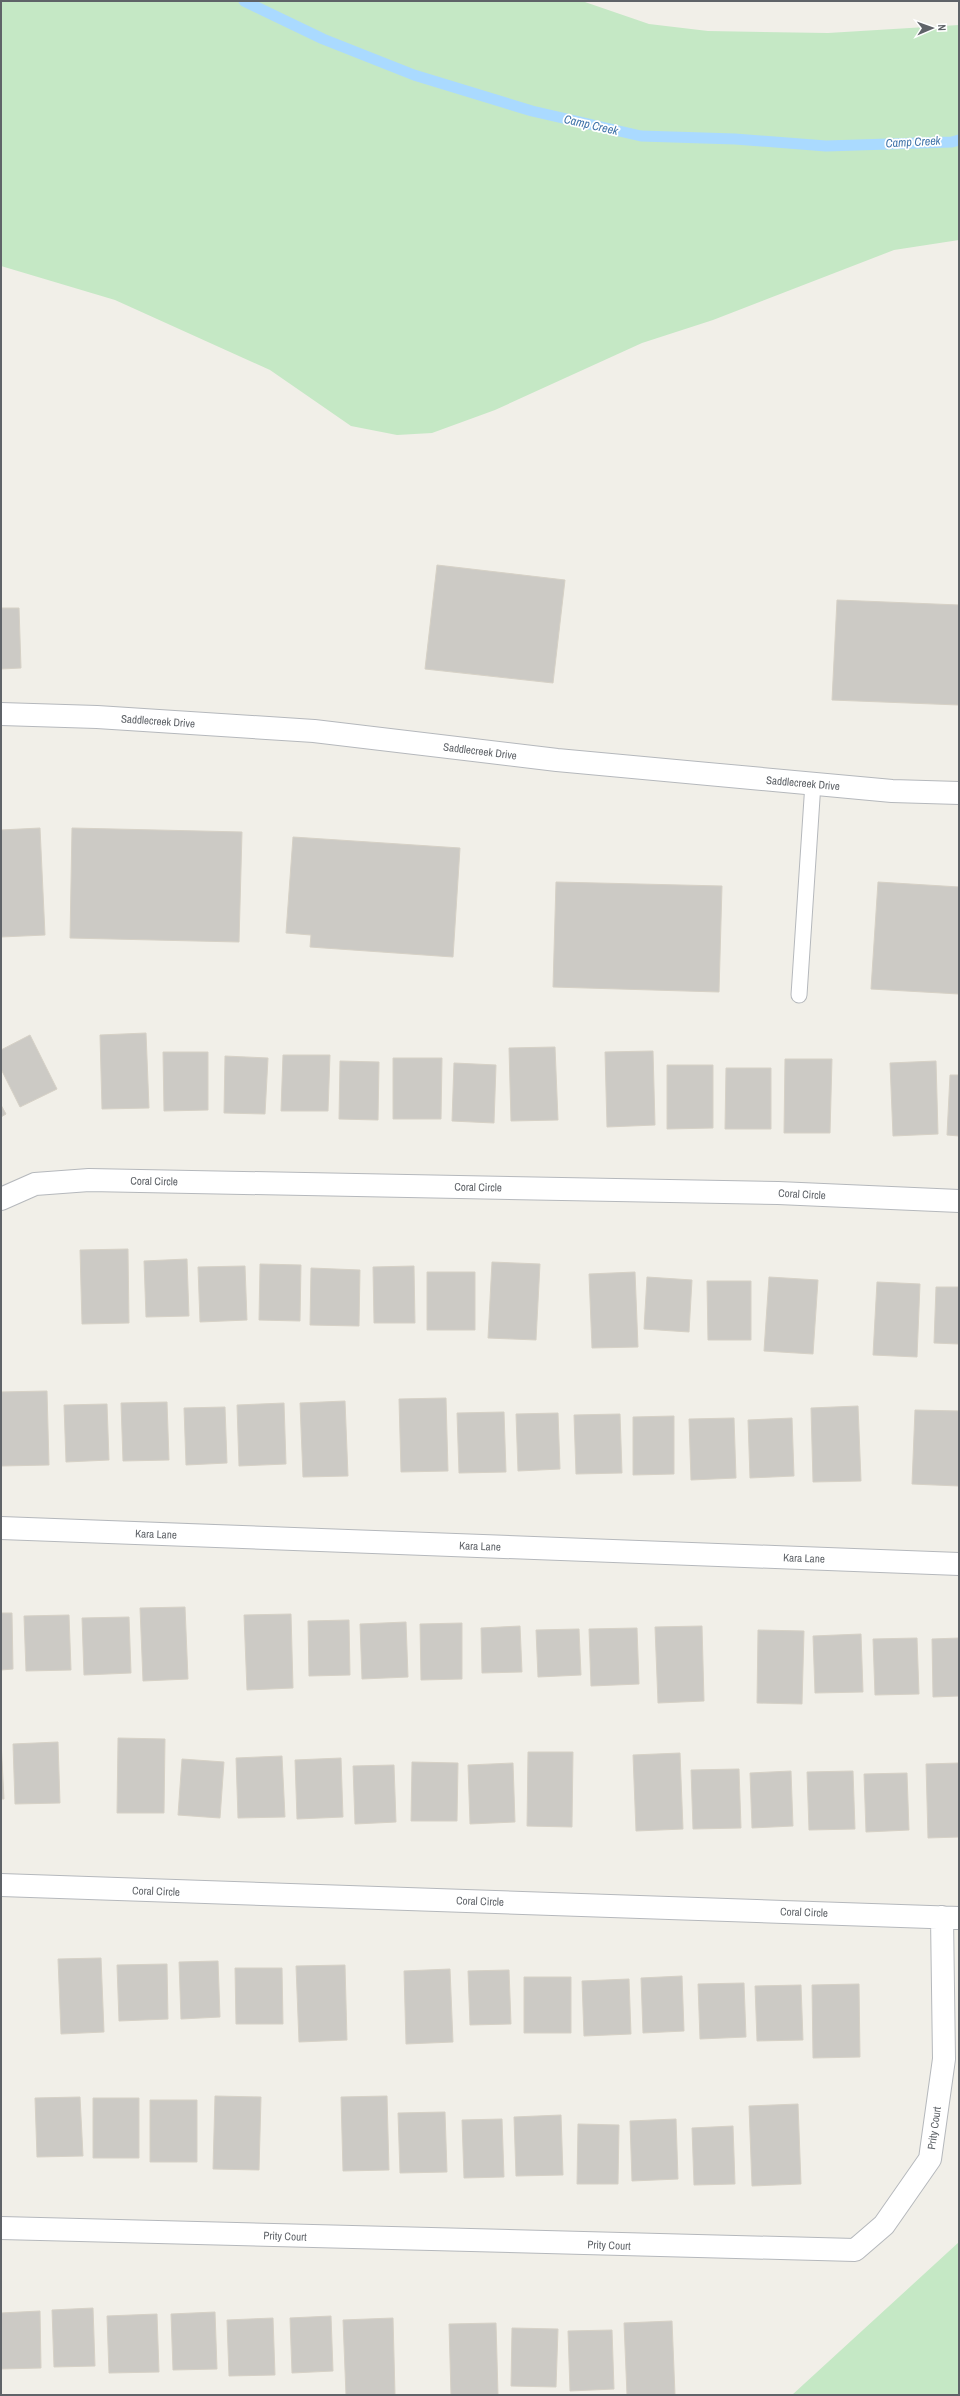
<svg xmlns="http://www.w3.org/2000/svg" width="960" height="2396" font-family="'Archivo Narrow',sans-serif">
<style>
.green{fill:#c5e8c5}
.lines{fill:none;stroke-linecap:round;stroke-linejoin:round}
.stream{stroke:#aadaff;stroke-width:11}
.building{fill:#cccac5;stroke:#d6d1c6}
.lane-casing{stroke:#b5b8bc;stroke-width:17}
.street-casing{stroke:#b5b8bc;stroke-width:24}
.lane{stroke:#fff;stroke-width:15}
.street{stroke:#fff;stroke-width:22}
.labels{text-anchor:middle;stroke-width:3.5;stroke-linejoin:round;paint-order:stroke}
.street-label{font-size:11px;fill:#5f6368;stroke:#fff}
.water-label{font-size:12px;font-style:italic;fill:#4174aa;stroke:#fff}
</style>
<rect width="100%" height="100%" fill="#f1efe8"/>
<path class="green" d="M1,1H582L649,24L708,31L828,33L959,25V240L894,250L713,320L642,343L495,410L432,433L397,435L351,426L270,370L115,300L1,266Z
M959,2242V2395H792Z"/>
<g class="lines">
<path class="stream" d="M244,1L323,39L414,75L532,111L641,136L735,139L826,146L952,142L959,140"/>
</g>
<path class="building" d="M437,565L565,580L553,683L425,669Z
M837,600L959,605V705L832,700Z
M1,608H19L21,668L1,669Z
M40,828L45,935L1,937V830Z
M72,828L242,832L239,942L70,938Z
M293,837L460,848L453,957L310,947L311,935L286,933Z
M556,882L722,886L719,992L553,987Z
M878,882L959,887V994L871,989Z
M146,1033L149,1108L102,1109L100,1035Z
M30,1035L57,1089L20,1107L1,1069V1050Z
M555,1047L558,1120L511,1121L509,1048Z
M653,1051L655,1125L607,1127L605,1052Z
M163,1052H208V1110L164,1111Z
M283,1055H330L328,1111H281Z
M225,1056L268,1058L265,1114L224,1113Z
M393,1058H442L441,1119H393Z
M785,1059H832L830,1133H784Z
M340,1061L379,1062L378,1120L339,1119Z
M936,1061L938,1134L893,1136L890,1063Z
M454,1063L496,1065L494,1123L452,1121Z
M667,1065H713V1128L667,1129Z
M726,1068H771V1129H725Z
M950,1075H959V1136L947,1135Z
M1,1105L6,1114L1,1117Z
M128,1249L129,1323L82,1324L80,1250Z
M187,1259L189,1316L146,1317L144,1261Z
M492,1262L540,1264L536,1340L488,1338Z
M260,1264L301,1265L300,1321L259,1320Z
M245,1266L247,1320L200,1322L198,1267Z
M414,1266L415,1323H374L373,1267Z
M311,1268L360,1270L359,1326L310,1325Z
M427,1272H475V1330H427Z
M635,1272L638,1347L592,1348L589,1274Z
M647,1277L692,1280L689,1332L644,1329Z
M769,1277L818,1280L813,1354L764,1351Z
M707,1281H751V1340H708Z
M877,1282L920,1284L917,1357L873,1355Z
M936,1287H959V1344L934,1343Z
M47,1391L49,1465L1,1466V1392Z
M446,1398L448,1471L401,1472L399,1399Z
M345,1401L348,1476L303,1477L300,1403Z
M167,1402L169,1460L123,1461L121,1403Z
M284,1403L286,1464L239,1466L237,1405Z
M107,1404L109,1460L66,1462L64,1405Z
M858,1406L861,1481L813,1482L811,1408Z
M225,1407L227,1463L186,1465L184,1408Z
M915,1410L959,1411V1486L912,1484Z
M504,1412L506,1472L459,1473L457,1413Z
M558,1413L560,1469L518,1471L516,1414Z
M620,1414L622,1473L576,1474L574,1415Z
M674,1416V1474L633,1475V1417Z
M734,1418L736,1478L691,1480L689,1419Z
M792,1418L794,1476L750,1478L748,1420Z
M185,1607L188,1679L143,1681L140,1608Z
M1,1613H12L13,1669L1,1670Z
M291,1614L293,1688L247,1690L244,1615Z
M69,1615L71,1670L26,1671L24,1616Z
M129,1617L131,1673L84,1675L82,1618Z
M349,1620L350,1675L309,1676L308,1621Z
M406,1622L408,1677L362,1679L360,1624Z
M462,1623V1679L421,1680L420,1624Z
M520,1626L522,1672L482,1673L481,1628Z
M702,1626L704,1701L658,1703L655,1627Z
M637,1628L639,1684L591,1686L589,1629Z
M579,1629L581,1675L538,1677L536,1630Z
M758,1630L804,1631L802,1704L757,1703Z
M861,1634L863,1692L815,1693L813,1636Z
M917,1638L919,1694L875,1695L873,1639Z
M959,1638V1696L933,1697L932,1639Z
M118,1738L165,1739L164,1813H117Z
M1,1741L4,1799H1Z
M58,1742L60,1803L15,1804L13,1744Z
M528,1752H573L572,1827L527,1826Z
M680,1753L683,1829L636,1831L633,1755Z
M282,1756L285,1817L238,1818L236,1758Z
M341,1758L343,1817L297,1819L295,1760Z
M182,1759L224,1762L220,1818L178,1815Z
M412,1762L458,1763L457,1821H411Z
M513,1763L515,1822L470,1824L468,1765Z
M959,1763V1837L928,1838L926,1764Z
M394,1765L396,1822L355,1824L353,1766Z
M739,1769L741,1828L693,1829L691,1770Z
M791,1771L793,1826L752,1828L750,1773Z
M853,1771L855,1829L809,1830L807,1772Z
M907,1773L909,1830L866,1832L864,1774Z
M101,1958L104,2032L61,2034L58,1959Z
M218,1961L220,2017L181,2019L179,1962Z
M167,1964L168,2019L119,2021L117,1965Z
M345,1965L347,2040L299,2042L296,1966Z
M235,1968H282L283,2024H236Z
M450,1969L453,2042L406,2044L404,1971Z
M509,1970L511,2024L470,2025L468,1971Z
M682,1976L684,2031L643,2033L641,1978Z
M524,1977H571V2033H524Z
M629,1979L631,2034L584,2036L582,1981Z
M744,1983L746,2037L700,2039L698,1984Z
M859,1984L860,2057L813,2058L812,1985Z
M801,1985L803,2040L757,2041L755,1986Z
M215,2096L261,2097L259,2170L213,2169Z
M387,2096L389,2170L343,2171L341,2097Z
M80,2097L83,2156L37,2157L35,2098Z
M93,2098H139V2158H93Z
M150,2100H197V2162H150Z
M798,2104L801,2184L752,2186L749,2106Z
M445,2112L447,2172L400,2173L398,2113Z
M561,2115L563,2175L516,2176L514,2117Z
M502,2119L504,2177L464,2178L462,2120Z
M676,2119L678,2179L632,2181L630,2121Z
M578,2124L619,2125L618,2184H577Z
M733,2126L735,2184L694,2185L692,2128Z
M93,2308L95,2366L54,2367L52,2310Z
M40,2311L41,2368L1,2369V2313Z
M215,2312L217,2369L173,2370L171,2314Z
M157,2314L159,2372L109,2373L107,2316Z
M331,2316L333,2371L292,2373L290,2318Z
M273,2318L275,2375L229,2376L227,2320Z
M393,2318L395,2395H346L343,2320Z
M672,2321L675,2395H627L624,2323Z
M496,2323L498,2395H451L449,2324Z
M512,2328L558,2329L556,2387L511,2386Z
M612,2330L614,2389L570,2391L568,2331Z"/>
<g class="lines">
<g class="lane-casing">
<path id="lane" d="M799,995L813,783"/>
</g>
<g class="street-casing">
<path id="street" d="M1,714L97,717L314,731L557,760L892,791L959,793
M1,1199L35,1184L89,1180L778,1193L959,1201
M1,1528L959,1564
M1,1885L959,1918
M1,2228L855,2250L884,2225L930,2159L944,2059L942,1917"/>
</g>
<use href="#lane" class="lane"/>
<use href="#street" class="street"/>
</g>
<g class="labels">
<g class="street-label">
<text transform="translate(158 721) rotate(4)" y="4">Saddlecreek Drive</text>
<text transform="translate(480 751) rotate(7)" y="4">Saddlecreek Drive</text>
<text transform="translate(803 783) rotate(5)" y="4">Saddlecreek Drive</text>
<text transform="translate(154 1181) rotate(1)" y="4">Coral Circle</text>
<text transform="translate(478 1187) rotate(1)" y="4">Coral Circle</text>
<text transform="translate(802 1194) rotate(3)" y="4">Coral Circle</text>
<text transform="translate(156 1534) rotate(2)" y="4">Kara Lane</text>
<text transform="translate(480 1546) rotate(2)" y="4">Kara Lane</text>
<text transform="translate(804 1558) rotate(2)" y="4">Kara Lane</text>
<text transform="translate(156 1891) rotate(2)" y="4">Coral Circle</text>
<text transform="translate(480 1901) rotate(2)" y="4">Coral Circle</text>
<text transform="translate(804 1912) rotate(2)" y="4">Coral Circle</text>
<text transform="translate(934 2128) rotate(-82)" y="4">Prity Court</text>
<text transform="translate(285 2236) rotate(2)" y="4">Prity Court</text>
<text transform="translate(609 2245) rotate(2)" y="4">Prity Court</text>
</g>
<g class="water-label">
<text transform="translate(591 125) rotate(13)" y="4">Camp Creek</text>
<text transform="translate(913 142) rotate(-3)" y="4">Camp Creek</text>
</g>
</g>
<rect width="960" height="2396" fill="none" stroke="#5f6368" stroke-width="4"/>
<g transform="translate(932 28) rotate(88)" stroke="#ffffff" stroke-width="3" paint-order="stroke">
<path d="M0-3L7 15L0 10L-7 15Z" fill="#5f6368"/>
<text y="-6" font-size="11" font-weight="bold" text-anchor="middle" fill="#5f6368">N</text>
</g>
</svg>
